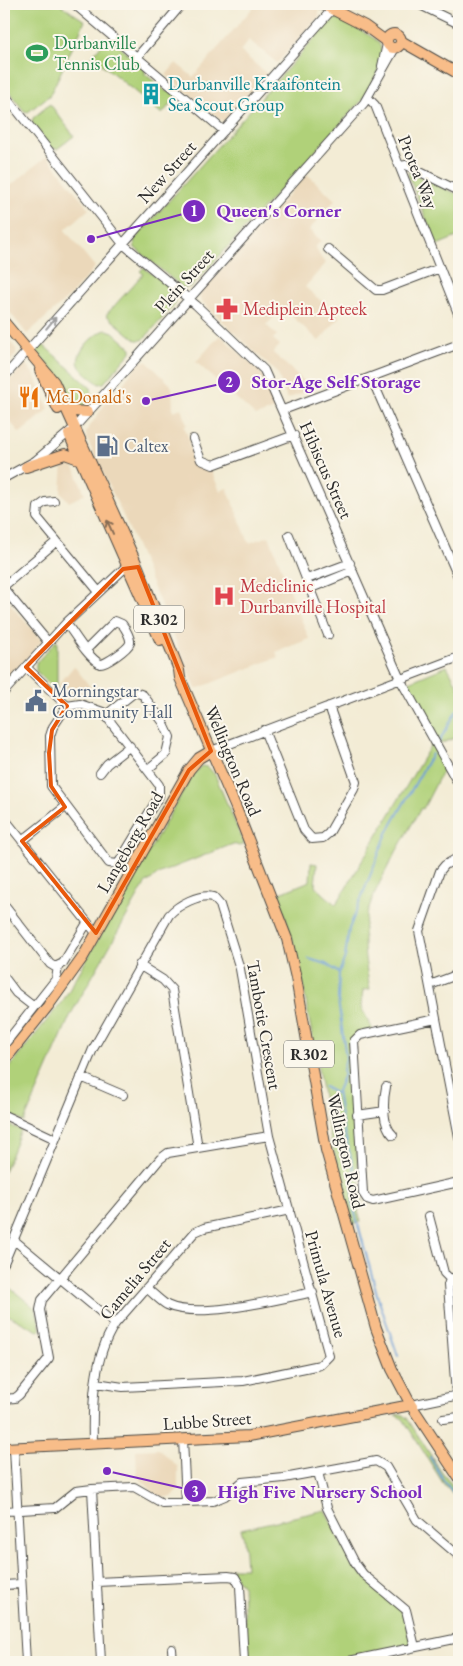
<svg xmlns="http://www.w3.org/2000/svg" width="463" height="1666" font-family="'EB Garamond',serif">
<style>
.built{fill:#ebd8ba}
.green{fill:#b0d179;stroke:#6e7e52}
.lines{fill:none;stroke-linecap:round;stroke-linejoin:round}
.stream{stroke:#6a9dd5;stroke-width:2}
.minor-casing{stroke:#494844;stroke-width:10}
.major-casing{stroke:#494844;stroke-width:12}
.minor{stroke:#fff;stroke-width:8}
.major{stroke:#f8bd89;stroke-width:10}
.oneway{stroke:#a0a0a0}
.oneway2{stroke:#876d55}
.marked{fill:none;stroke:#e8590c;stroke-width:4;stroke-linejoin:round}
.labels{text-anchor:middle;stroke-width:4;stroke-linejoin:round;paint-order:stroke}
.shield{fill:#fbf7ec;stroke:#696865;stroke-width:1}
.shield-label{font-size:16px;font-weight:bold;fill:#2b2b2b}
.leisure-label{font-size:18px;fill:#27864d;stroke:#fbf7ec;text-anchor:start}
.culture-label{font-size:18px;fill:#0d838f;stroke:#fbf7ec;text-anchor:start}
.street-label{font-size:18px;fill:#2b2b2b;stroke:#fbf7ec}
.health-label{font-size:18px;fill:#be3a42;stroke:#fbf7ec;text-anchor:start}
.food-label{font-size:18px;fill:#c56008;stroke:#fbf7ec;text-anchor:start}
.service-label{font-size:18px;fill:#4e5e75;stroke:#fbf7ec;text-anchor:start}
.leader{fill:none;stroke:#7b2cbf;stroke-width:2}
.callout-dot{fill:#7b2cbf;stroke:#fbf7ec;stroke-width:2}
.mark-label{font-size:15px;text-anchor:middle;font-weight:bold;fill:#fff}
.callout-label{font-size:19px;text-anchor:middle;font-weight:bold;fill:#7b2cbf;stroke:#fbf7ec;stroke-width:4;stroke-linejoin:round;paint-order:stroke}
</style>
<rect width="100%" height="100%" fill="#fbf7ec"/>
<filter id="ink" filterUnits="userSpaceOnUse"><feTurbulence type="fractalNoise" baseFrequency=".02" numOctaves="2"/><feDisplacementMap in="SourceGraphic" scale="10" xChannelSelector="R" yChannelSelector="G"/><feConvolveMatrix kernelMatrix="1 2 1 2 8 2 1 2 1" color-interpolation-filters="sRGB"/></filter>
<filter id="wash" filterUnits="userSpaceOnUse"><feTurbulence type="fractalNoise" baseFrequency=".0096" numOctaves="4" result="noise"/><feDisplacementMap in="SourceGraphic" scale="20" xChannelSelector="R" yChannelSelector="G"/><feGaussianBlur stdDeviation="1.12" result="paint"/><feColorMatrix in="noise" values="0 0 0 0 0 0 0 0 0 0 0 0 0 0 0 0 0 1.4 0 .05"/><feComposite in="paint" operator="in"/></filter>
<g filter="url(#wash)">
<rect width="100%" height="100%" fill="#f3ecd5"/>
<path class="built" d="M256,4H308L319,10V16L277,63L249,40L240,51L267,74L224,122L166,75L176,63L193,77Z
M47,156L89,209L65,230L95,267L69,297L27,334L4,305V191Z
M307,174L335,200L309,230L321,241L315,247L321,258L326,263L305,287L340,317L319,341L283,308L266,325L277,335L273,339L280,345L273,353L313,389L287,399L278,374L200,300V294Z
M4,334L16,349V355L4,368Z
M220,335L261,373L277,408L256,416L196,362Z
M146,361L170,384L172,388L173,411L182,408L187,425L184,426L190,442L188,443L198,465L211,471L220,491L227,488L249,543L269,536L309,639L276,652L278,657L196,689L128,526L86,437V432L115,389L117,392L139,362Z
M24,362L34,375L49,409L20,433L4,415V385L9,378H13Z
M63,461H70L73,465L85,494L69,502L61,492Z
M4,597L42,641L11,675L6,676L4,673Z
M74,666L95,693L67,699L59,692L60,683Z
M159,1449L178,1467V1490L172,1497H159L137,1476L136,1450Z"/>
<path class="green" d="M9,4H59L85,21L50,95L28,112L24,111L4,85V11Z
M336,18C345,20 354,25 360,30C365,34 372,36 377,41C390,54 371,86 363,99L191,287L183,288L135,248L134,240L331,20Z
M108,37L145,68V74L167,92L170,91L177,96L162,114L92,56Z
M50,104L74,136L57,149L51,148L32,123L33,118Z
M409,172L459,195V236L437,245L408,175Z
M144,268L175,291V304L143,340H136L106,315L143,274L140,271Z
M107,330L113,332L131,348V352L104,383L99,384C93,379 82,372 79,365C74,353 96,331 107,330Z
M41,343L91,388L92,396L83,407L76,408L69,404L49,366L37,352Z
M57,640V691L36,671V663Z
M447,666L459,688V736L440,744L409,689V682Z
M432,743L445,766L423,809L421,808C406,836 368,895 365,924C362,946 366,967 370,989L363,990L361,1007L373,1030L351,1041L350,1044L353,1119L362,1200L358,1212L361,1222L353,1224L332,1146L298,957L278,894L310,881L311,863L317,864L315,886L336,905Z
M201,766L208,767L215,775L244,844L239,846L233,844L160,873L145,884L71,1014L24,1122L4,1112V1074L64,999L192,776Z
M4,1123L21,1130L4,1172Z
M4,1283L36,1309L41,1330L38,1331L4,1313Z
M401,1414L407,1418L442,1473L459,1493V1502L443,1483L403,1419L395,1415Z
M325,1510L354,1567L402,1608L411,1642L406,1647L332,1662H247L243,1586L232,1573V1568H246L244,1539L241,1529Z"/>
<g class="lines">
<path class="stream" d="M439,742L457,710
M309,959L326,964L338,972
M324,1087L337,1094
M398,1356L378,1298L353,1206L354,1170L342,1123L337,1091L344,1074L343,1070L346,1058L338,1000L339,973L345,957L349,929L387,833L432,754
M430,1457L444,1481L459,1500"/>
</g>
</g>
<g filter="url(#ink)">
<g class="lines">
<g class="minor-casing">
<path id="minor" d="M74,4L224,131
M418,4L459,24
M137,57L182,4
M382,66L387,44
M4,94L123,244L196,305L264,370L400,679L459,785
M368,98L375,105L459,316
M400,166L406,165L459,191
M328,249L376,290H382L440,268
M4,377L337,4
M371,377L459,579
M283,410L459,344
M193,439L201,460L213,465L294,435
M4,478L35,461L74,428L364,103L395,48
M54,501L45,502L38,507L37,517L99,592
M289,535L328,635
M307,579L350,563
M4,586L57,541
M311,588L353,571
M4,589L48,642
M66,623C76,636 86,655 100,664C105,665 128,649 130,643C131,638 125,628 122,624L115,621L86,650
M26,667L67,706L53,727L50,736L51,786L109,863L118,864L159,796V785L103,712L80,704L67,706
M4,692L66,623L130,563
M106,715L135,692L143,695L163,722L170,737L166,754L148,769
M264,730L304,830L312,839L323,838L329,833L354,789L356,782L329,706
M211,751L459,657
M100,773L107,764L130,746
M4,818L96,933
M22,841L65,807
M459,857L445,865L440,871L419,931L459,1137
M4,905L50,964L55,967L63,963L87,923
M139,965L163,980L172,990L198,1148
M4,977L16,993L34,1007
M430,985L459,974
M436,1019L360,1035L354,1041L363,1193L367,1199L373,1201L459,1182
M4,1045L56,979L58,967
M81,1077L123,1095
M386,1087C383,1101 382,1125 393,1135
M4,1115L55,1139
M357,1115L385,1111
M429,1216L444,1273L450,1279
M14,1240L115,1324
M4,1263L93,1049L169,915C178,905 200,893 213,897L220,905L240,969L269,1136L329,1356L320,1365L243,1381L123,1387L96,1383
M146,1288C153,1293 160,1301 167,1305C198,1320 279,1299 313,1292
M456,1395L448,1285L450,1279L459,1276
M4,1399L15,1398L19,1395L49,1358L40,1310L42,1300L160,1159L168,1153L269,1136
M411,1405L459,1395
M443,1419L459,1417
M183,1439L186,1502
M93,1444C92,1406 93,1357 115,1324L195,1232L204,1228L290,1210
M14,1449L26,1662
M318,1472L327,1508L355,1563L363,1574L406,1610L415,1647
M92,1489L101,1662
M4,1511L55,1508L76,1491L92,1489L134,1487L162,1503L213,1501L225,1496L242,1482L284,1478L376,1461L386,1467L417,1520L459,1556
M97,1582L228,1576L235,1577L240,1586L244,1662
M4,1585L21,1584
M172,1649L173,1662
M344,1662L459,1638"/>
</g>
<g class="major-casing">
<path id="major" d="M322,4L365,26L387,42
M387 41a7 7 0 1 1 14 0a7 7 0 1 1-14 0Z
M401,41L459,74
M4,322L54,382L138,567L179,670L180,678L236,808L287,939L296,978L326,1150L376,1328L392,1369L411,1405L459,1478
M40,370L58,409
M64,405L73,411L88,412
M69,434L160,640
M26,467L65,454L81,460
M4,1061L48,1006L83,957L189,770L199,758L211,751
M4,1448L249,1436L411,1405"/>
</g>
<use href="#minor" class="minor"/>
<use href="#major" class="major"/>
</g>
<defs><path id="oneway-shaft" d="M-6 0H5M1.5-3L5.5 0L1.5 3" fill="none" stroke-width="1.6" stroke-linecap="round" stroke-linejoin="round" transform="scale(1.25)"/></defs>
<use class="oneway" href="#oneway-shaft" transform="translate(51 323) rotate(-50)"/>
<use class="oneway2" href="#oneway-shaft" transform="translate(110 527) rotate(-114)"/>
</g>
<path class="marked" d="M138,567L211,751L189,770L96,933L22,841L65,807L51,786L49,753L52,730L67,706L26,667L123,569Z"/>
<defs>
<g id="stadium-bare" transform="scale(1.725)"><path d="M0-5a6.5 5 0 1 0 0 10a6.5 5 0 1 0 0-10ZM-3.5-1.8h7v3.6h-7Z" fill="#2e9e5b" stroke="#fbf7ec" stroke-width="2.5" paint-order="stroke"/></g>
<g id="building-bare" transform="scale(1.725)"><path d="M-4-6H4V6H1V3H-1V6H-4ZM-2.5-4.3h1.7v1.8h-1.7ZM.8-4.3h1.7v1.8H.8ZM-2.5-1h1.7V.8h-1.7ZM.8-1h1.7V.8H.8Z" fill="#0f9aa8" stroke="#fbf7ec" stroke-width="2.5" paint-order="stroke"/></g>
<g id="pharmacy-bare" transform="scale(1.725)"><path d="M-2-6h4v4h4v4h-4v4h-4v-4h-4v-4h4Z" fill="#e0444e" stroke="#fbf7ec" stroke-width="2.5" paint-order="stroke"/></g>
<g id="restaurant-bare" transform="scale(1.725)"><path d="M-5-6h1v4h1v-4h1v4h1v-4h1v5L-1.5 .5V6h-2V.5L-5-1ZM5-6V6H3V1.5H1.5Q1.5-4 5-6Z" fill="#e8710a" stroke="#fbf7ec" stroke-width="2.5" paint-order="stroke"/></g>
<g id="fuel-bare" transform="scale(1.725)"><path d="M-5.5-6h7V0h2V4h1.3V-2.5L3-4.5l.8-.8L6-3V5H2.5V1h-1V6h-7ZM-4.2-4.7v3.2H.2V-4.7Z" fill="#5c6f8a" stroke="#fbf7ec" stroke-width="2.5" paint-order="stroke"/></g>
<g id="hospital-bare" transform="scale(1.725)"><path d="M-5-5h3v3.5h4V-5h3V5h-3V1.5h-4V5h-3Z" fill="#e0444e" stroke="#fbf7ec" stroke-width="2.5" paint-order="stroke"/></g>
<g id="civic-bare" transform="scale(1.725)"><path d="M-.6-6.5H3V-4.5H.6V-3L4-1V1h2V6H-6V1h2V-1L-.6-3ZM-1.2 2.5V6h2.4V2.5Z" fill="#5c6f8a" stroke="#fbf7ec" stroke-width="2.5" paint-order="stroke"/></g>
</defs>
<g fill-rule="evenodd">
<use href="#stadium-bare" x="37" y="53"/>
<use href="#building-bare" x="151" y="94"/>
<use href="#pharmacy-bare" x="227" y="309"/>
<use href="#restaurant-bare" x="29" y="397"/>
<use href="#fuel-bare" x="107" y="446"/>
<use href="#hospital-bare" x="224" y="596"/>
<use href="#civic-bare" x="36" y="701"/>
</g>
<g class="labels">
<g class="shield">
<rect x="134" y="605.5" width="50" height="27" rx="4"/>
<rect x="284" y="1040.5" width="50" height="27" rx="4"/>
</g>
<g class="shield-label">
<text x="159" y="625">R302</text>
<text x="309" y="1060">R302</text>
</g>
<g class="leisure-label">
<text x="54" y="49">Durbanville<tspan x="54" dy="21">Tennis Club</tspan></text>
</g>
<g class="culture-label">
<text x="168" y="90">Durbanville Kraaifontein<tspan x="168" dy="21">Sea Scout Group</tspan></text>
</g>
<g class="street-label">
<text transform="translate(167 172) rotate(-48)" y="6">New Street</text>
<text transform="translate(418 172) rotate(68)" y="6">Protea Way</text>
<text transform="translate(184 281) rotate(-48)" y="6">Plein Street</text>
<text transform="translate(326 470) rotate(66)" y="6">Hibiscus Street</text>
<text transform="translate(233 761) rotate(67)" y="6">Wellington Road</text>
<text transform="translate(130 842) rotate(-60)" y="6">Langeberg Road</text>
<text transform="translate(264 1025) rotate(80)" y="6">Tambotie Crescent</text>
<text transform="translate(346 1151) rotate(77)" y="6">Wellington Road</text>
<text transform="translate(135 1279) rotate(-50)" y="6">Camelia Street</text>
<text transform="translate(326 1284) rotate(74)" y="6">Primula Avenue</text>
<text transform="translate(207 1421) rotate(-4)" y="6">Lubbe Street</text>
</g>
<g class="health-label">
<text x="243" y="315">Mediplein Apteek</text>
<text x="240" y="592">Mediclinic<tspan x="240" dy="21">Durbanville Hospital</tspan></text>
</g>
<g class="food-label">
<text x="46" y="403">McDonald's</text>
</g>
<g class="service-label">
<text x="124" y="452">Caltex</text>
<text x="52" y="697">Morningstar<tspan x="52" dy="21">Community Hall</tspan></text>
</g>
</g>
<path class="leader" d="M91 239L194 211M146 401L229 382M107 1471L195 1491"/>
<g class="callout-dot">
<circle cx="91" cy="239" r="5"/>
<circle cx="146" cy="401" r="5"/>
<circle cx="107" cy="1471" r="5"/>
<circle cx="194" cy="211" r="12"/>
<circle cx="229" cy="382" r="12"/>
<circle cx="195" cy="1491" r="12"/>
</g>
<g class="mark-label">
<text x="194" y="216">1</text>
<text x="229" y="387">2</text>
<text x="195" y="1497">3</text>
</g>
<g class="callout-label">
<text x="279" y="217">Queen's Corner</text>
<text x="336" y="388">Stor-Age Self Storage</text>
<text x="320" y="1498">High Five Nursery School</text>
</g>
<rect width="463" height="1666" fill="none" stroke="#fbf7ec" stroke-width="20"/>
</svg>
